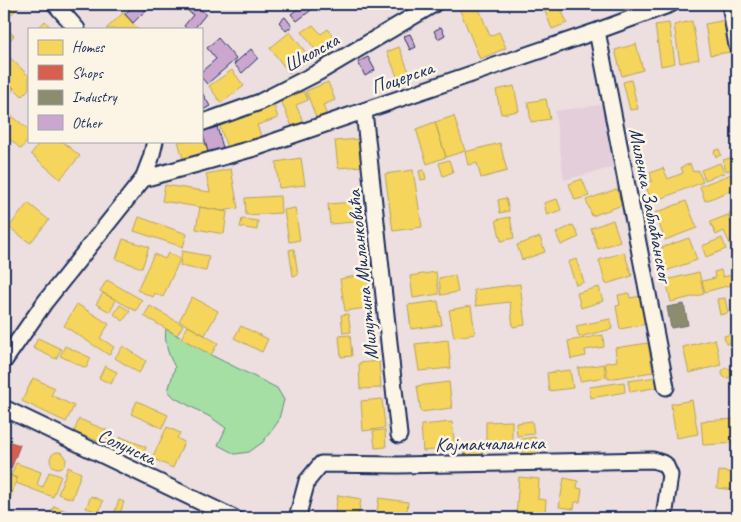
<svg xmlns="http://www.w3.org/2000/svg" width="741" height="522" font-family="Caveat,sans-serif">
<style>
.built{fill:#e3ceda}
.green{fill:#a5dfa4;stroke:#608781}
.homes{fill:#f6d55c;stroke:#b4a35d}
.shops{fill:#d6604d;stroke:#9e5152}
.industry{fill:#8c8c6e;stroke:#6a7069}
.building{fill:#cba7d0;stroke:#1b2f5e}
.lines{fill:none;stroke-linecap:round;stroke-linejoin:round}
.minor-casing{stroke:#1b2f5e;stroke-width:19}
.minor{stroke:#fcf5e5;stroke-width:15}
.labels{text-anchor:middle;stroke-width:5;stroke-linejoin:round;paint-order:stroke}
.street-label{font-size:20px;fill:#1b2f5e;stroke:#fcf5e5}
</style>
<rect width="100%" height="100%" fill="#eddedf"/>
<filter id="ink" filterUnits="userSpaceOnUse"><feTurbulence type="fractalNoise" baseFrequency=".02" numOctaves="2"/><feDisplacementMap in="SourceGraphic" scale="10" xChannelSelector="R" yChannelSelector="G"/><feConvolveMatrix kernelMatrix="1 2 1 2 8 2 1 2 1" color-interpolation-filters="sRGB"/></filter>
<g filter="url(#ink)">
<path class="built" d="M606,104L618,166L564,180L555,111Z"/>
<path class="green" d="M166,329L211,355L277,388L284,400L278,422L263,442L249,452L235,454L218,445L226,428L212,418L175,398L168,391L175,367C168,355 164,342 166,329Z"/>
<path class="homes" d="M4,4H22L4,21Z
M406,4H421L411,11Z
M470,4H477L490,36L499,32L506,48L480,59L459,8Z
M542,4H559L567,23L552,29Z
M591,4H610L594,10Z
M123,13L138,29H106Z
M726,20L731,52L710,55L705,24Z
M45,21L52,29H37Z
M692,21L699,59L680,63L674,25Z
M669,23L675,63L661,66L655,25Z
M313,25L321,34L328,29L334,38L325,46L331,54L323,60L302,32Z
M4,26L14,36L5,45L4,44Z
M290,32L310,58L289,73L270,48Z
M636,44L643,70L622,76L615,50Z
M399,47L411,77L399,81L387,52Z
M4,52L29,76V89L22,96L4,78Z
M232,70L244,86L221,103L209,86Z
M4,80L14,89L4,101Z
M631,80L638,109L630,110L623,82Z
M328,82L335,100L323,105L327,116L317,120L306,91Z
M514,86L519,111L501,114L496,90Z
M304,91L308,100L296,105L305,126L294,131L281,101Z
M546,99L550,119L531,122L528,102Z
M274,106L278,118L257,125L262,139L228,151L219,124Z
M6,111L29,130V139L21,149L4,134V114Z
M454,116L465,151L446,157L435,122Z
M435,122L446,157L427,164L416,129Z
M201,131L209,155L184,162L178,141H201Z
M359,139L362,166L338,168L335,141Z
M41,141H62L80,156L60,179L31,154Z
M500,143L507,171L481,178L477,163L468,165L465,152Z
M719,149L721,155L716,157L714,151Z
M737,156V168L726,171L723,160Z
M301,158L305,185L279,188L276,162Z
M449,160L453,172L443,176L439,163Z
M720,163L724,173L705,180L701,170Z
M690,164L693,172L698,170L703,182L652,202L645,184L652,181L650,173L663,168L668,179L683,173L681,167Z
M231,169L238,208L223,211L162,201L165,185L210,192L206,174Z
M413,170L422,227L393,231L385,174Z
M424,170L426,179L421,180L419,171Z
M737,172V188L705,201L700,186Z
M582,179L589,196L575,200L569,184Z
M617,189L622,205L592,216L586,200Z
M280,196L281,213L246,215L245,198Z
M506,198L509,211L500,213L498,200Z
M557,199L561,210L547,215L544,203Z
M686,201L697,228L665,240L655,213Z
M353,202L355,222L330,224L328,204Z
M28,203L49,220L30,243L9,227Z
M200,207L227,212L224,234L196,229Z
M295,208L300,240L289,242L284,210Z
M737,210V235L729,213Z
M728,215L737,237V245L732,248L724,231L716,235L710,222Z
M139,217L187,234L183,247L134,231Z
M510,217L514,238L501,241L496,220Z
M242,219L258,221L257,230L240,227Z
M613,220L620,241L598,249L591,228Z
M573,225L579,237L561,245L556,233Z
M540,237L545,252L522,260L517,245Z
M689,238L697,260L666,271L658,249Z
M722,238L726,249L706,257L702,246Z
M123,239L149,247L142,268L116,259Z
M294,249L298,275L293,276L289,250Z
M182,251L209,256L206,271L180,266Z
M624,252L632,276L606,284L599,260Z
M168,253L180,259L163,297L155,293L153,297L137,290L154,254L165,259Z
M576,259L584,282L576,285L568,262Z
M721,270L723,277L732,275L734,284L705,292L702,281L715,278L714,272Z
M436,272L439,294L413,298L410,276Z
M699,272L704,294L671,302L666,280Z
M367,274L373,307L345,311L340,279Z
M455,275L458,292L441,295L439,278Z
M107,280L142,300L136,311L100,291Z
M520,284L525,325L513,327L510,302L476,306L474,290Z
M599,287L603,301L581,308L577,293Z
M103,293L116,300L110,312L96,304Z
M629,293L630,298L641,296L647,324L620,329L616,306L620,305L618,295Z
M192,297L218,311L205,335L179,321Z
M725,298L728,313L720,315L717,299Z
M438,301L442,325L411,329L408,305Z
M77,304L109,324L100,338L114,347L109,355L64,326Z
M120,305L130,311L123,321L114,314Z
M150,306L183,325L177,335L144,316Z
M471,306L475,334L454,337L449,310Z
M348,314L351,332L343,333L341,315Z
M610,319L612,329L579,337L576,326Z
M188,326L218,343L211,355L181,338Z
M241,326L268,339L262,352L234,338Z
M737,333V355H736L733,342L726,344L724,336Z
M350,335L352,356L341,357L339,336Z
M603,335L604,347L585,350L586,356L571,359L568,341Z
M38,338L61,349L56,359L33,348Z
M715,339L721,365L689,373L683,347Z
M448,340L451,368L419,371L415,344Z
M648,343L653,372L608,379L605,363L617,361L615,348Z
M65,346L91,358L86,368L60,356Z
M123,346L146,361L139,373L115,358Z
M379,361L381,388L360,389L359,363Z
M604,364L606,377L580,381L578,368Z
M105,366L117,372L111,384L99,378Z
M722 373a5 5 0 1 1 10 0a5 5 0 1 1-10 0Z
M570,370L573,388L549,391L547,373Z
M657,377L659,387L630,392L628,381Z
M33,378L55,388L51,395L74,406L66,422L22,401Z
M449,382L452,408L421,412L417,386Z
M624,382L625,392L591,398L589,387Z
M382,399L385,428L363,431L361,401Z
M692,400L698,434L676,438L671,404Z
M137,401L168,415L162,428L131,414Z
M79,419L111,432L106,444L74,432Z
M737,419V443L703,445L701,421Z
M512,421V449H486V422Z
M532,421L534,434L517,436L516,423Z
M452,422L455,448L423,451L421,425Z
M167,427L180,433L177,438L184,442L173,468L152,458Z
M385,430L386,447L375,448L373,431Z
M121,437L146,447L142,459L117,449Z
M535,437L537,454L523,455L521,439Z
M465,447L483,450L481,462L463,460Z
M50 460a8 8 0 1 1 16 0a8 8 0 1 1-16 0Z
M16,463L41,472L37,485L43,487L49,472L61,476L53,497L16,483L17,478L11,476Z
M68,467L81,473L72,499L58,494Z
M719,471L737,473V490L717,488Z
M4,473L17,478L6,511L4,510Z
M519,477L539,479L538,499L546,500L545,514H537V518H516Z
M564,478L578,481L577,488L582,489L580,502H575L574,509L559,507Z
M338,495L361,499L358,518H334Z
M91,496L103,501L99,512L86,508Z
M379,498L408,502L406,518H376Z
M119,500L124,502L119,516L114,514Z
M54,506L76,515L74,518H49Z
M697,514L724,517V518H696Z"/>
<path class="shops" d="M4,440L20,445L11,469L4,466Z"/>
<path class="industry" d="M684,304L688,325L671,328L667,307Z"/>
<path class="building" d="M135,4H152L133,23L125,14Z
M175,4H188L182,10Z
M194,4L206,14L194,29H187L184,26L193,15L188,11Z
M304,4H319L297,21L291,14Z
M285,17L292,26L286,31L279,22Z
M441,27L445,35L438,39L434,31Z
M410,34L416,47L410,50L404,36Z
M218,38L236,59L207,84L201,77V72L216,59L207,48Z
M251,49L258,58L242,73L234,64Z
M368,57L375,70L365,76L358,62Z
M201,91L210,106L201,111Z
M217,127L224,151L209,155L202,131Z"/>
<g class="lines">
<g class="minor-casing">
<path id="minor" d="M55,4L77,29
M730,4L737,46
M597,31L666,387
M364,111L399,435
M201,123L260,102L319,72L434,4
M143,179L258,147L597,31L671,4
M4,361L45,302L143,179L151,158L155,141
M4,408L234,518
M297,518L307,481L321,464L398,465L653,460L665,464L670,475L664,518"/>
</g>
<use href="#minor" class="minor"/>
</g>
</g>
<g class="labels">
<g class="street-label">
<text transform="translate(311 52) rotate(-29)" y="7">Школска</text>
<text transform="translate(402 77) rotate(-19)" y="7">Поцерска</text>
<text transform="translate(651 205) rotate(79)" y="7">Миленка Заблаћанског</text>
<text transform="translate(362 275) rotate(-96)" y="7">Милутина Миланковића</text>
<text transform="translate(490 443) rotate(-1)" y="7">Кајмакчаланска</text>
<text transform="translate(127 446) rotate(25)" y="7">Солунска</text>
</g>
</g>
<rect width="741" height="522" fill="none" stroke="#fcf5e5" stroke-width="20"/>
<rect x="10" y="10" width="721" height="502" fill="none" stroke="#1b2f5e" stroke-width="2" filter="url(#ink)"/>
<rect x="28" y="28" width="175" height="115" fill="#fcf5e5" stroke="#a2a6af"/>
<rect x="38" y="40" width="25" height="15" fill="#f6d55c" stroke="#a2a6af"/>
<text x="72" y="52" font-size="15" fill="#1b2f5e">Homes</text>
<rect x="38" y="65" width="25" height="15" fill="#d6604d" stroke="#a2a6af"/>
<text x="72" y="78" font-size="15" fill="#1b2f5e">Shops</text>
<rect x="38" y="90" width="25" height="15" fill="#8c8c6e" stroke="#a2a6af"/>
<text x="72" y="102" font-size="15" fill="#1b2f5e">Industry</text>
<rect x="38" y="115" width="25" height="15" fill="#cba7d0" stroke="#a2a6af"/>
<text x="72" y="128" font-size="15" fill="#1b2f5e">Other</text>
</svg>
